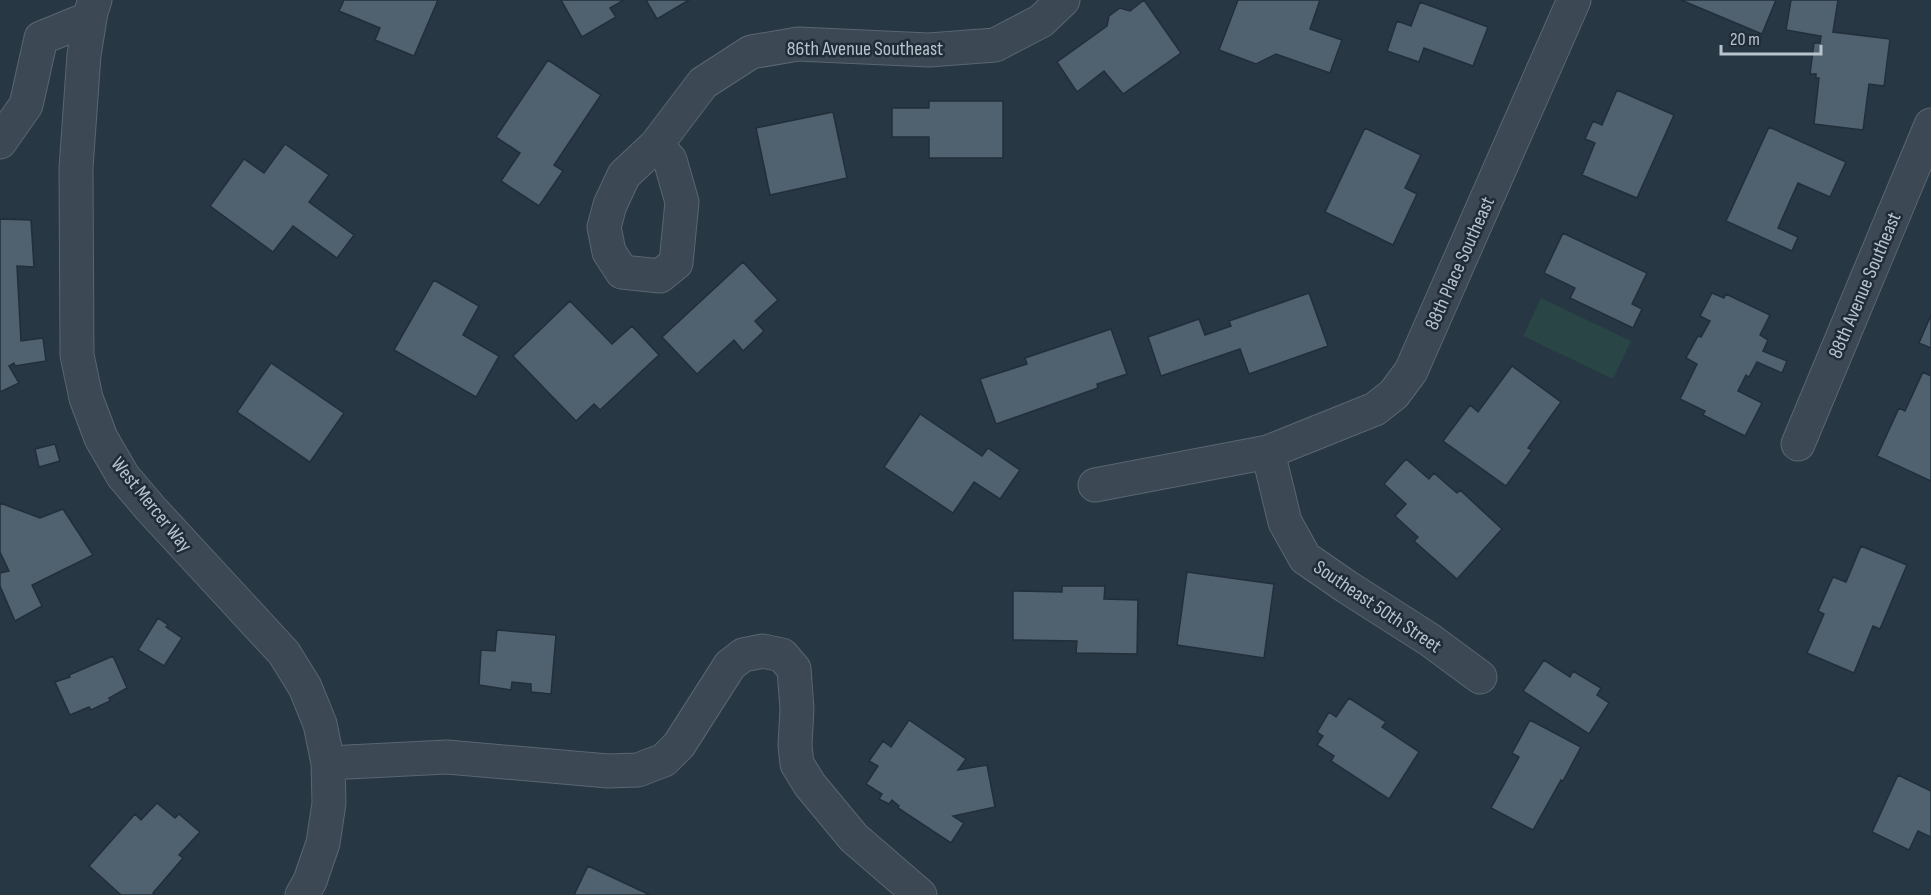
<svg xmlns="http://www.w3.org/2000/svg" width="1931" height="895" font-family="'Sofia Sans Condensed',sans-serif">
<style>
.green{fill:#294545}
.building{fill:#50616f;stroke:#222f3b;stroke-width:1.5}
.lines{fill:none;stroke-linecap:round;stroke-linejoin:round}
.minor-casing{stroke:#5a6671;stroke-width:35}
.minor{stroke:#3c4853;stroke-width:33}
.labels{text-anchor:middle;stroke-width:5;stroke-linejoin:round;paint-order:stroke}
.street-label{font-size:20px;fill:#b9c3cd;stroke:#202d39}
</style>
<rect width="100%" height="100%" fill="#273744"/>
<path class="green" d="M1541,298L1631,341L1613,379L1523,336Z"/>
<path class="building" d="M344,0H438L414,56L375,40L380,28L339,11Z
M561,0H624L610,8L616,17L582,37Z
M646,0H689L657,19Z
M1144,0L1181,53L1123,94L1104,71L1077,92L1057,62L1107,26L1109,16L1120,8L1130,11Z
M1238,0H1320L1310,29L1342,40L1330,73L1276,54L1256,64L1219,50Z
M1681,0H1776L1762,34Z
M1791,0H1838L1833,32L1890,39L1884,86L1869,84L1863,130L1814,124L1819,78H1816V74H1810L1814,43H1820L1821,36L1786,30Z
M1420,2L1488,27L1473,66L1424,48L1419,62L1387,51L1397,21L1411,26Z
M548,60L601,95L554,165L563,171L539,206L501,181L520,153L496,137Z
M1617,90L1674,115L1637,198L1582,175L1595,143L1585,139L1593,121L1602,125Z
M929,101H1003V158H929V137H892V108H929Z
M833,112L847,178L770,195L756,128Z
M1769,127L1846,162L1830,197L1798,183L1778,228L1798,237L1792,251L1726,221Z
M1365,128L1421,155L1405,188L1417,194L1393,245L1325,212Z
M285,144L329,175L309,202L354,235L337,258L293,226L273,252L210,206L244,159L264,173Z
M0,219L31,220L34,267L17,266L21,341L43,338L46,361L15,366L14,363L9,366L19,383L0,392Z
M1563,233L1647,273L1632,304L1642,309L1633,328L1570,298L1575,288L1544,273Z
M743,262L778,300L755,321L764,331L743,351L734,340L697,374L662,337Z
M434,280L479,306L463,335L499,356L476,397L394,350Z
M1309,293L1328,346L1249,374L1240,349L1161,376L1148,337L1199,319L1205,335L1231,326L1229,321Z
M1712,293L1724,298L1726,294L1770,315L1760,335L1768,340L1763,351L1787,361L1782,373L1757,362L1749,377L1746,375L1738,391L1762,403L1745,436L1703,415L1705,411L1680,399L1697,364L1686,358L1698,336L1701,337L1710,321L1700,316Z
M570,301L612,344L632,326L659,355L600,410L594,404L576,421L513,356Z
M1931,315V348L1919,343Z
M1111,329L1127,374L1097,384L1098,388L996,424L980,379L1027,364L1025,358Z
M271,363L344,413L310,462L237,412Z
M1512,366L1561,402L1528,448L1532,450L1506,486L1443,441L1470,405L1478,412Z
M1923,372L1931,376V481L1877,456L1899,408L1905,411Z
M920,414L982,456L988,448L1020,470L1000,499L974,482L953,513L884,467Z
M55,444L60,461L39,467L35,449Z
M1406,459L1429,479L1434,473L1457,493L1460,490L1502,529L1457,579L1414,541L1418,537L1395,516L1406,504L1384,484Z
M0,503L40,518L63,509L93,555L32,585L42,606L15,621L0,586V573L9,571L0,552Z
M1861,546L1907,565L1880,629L1873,626L1854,673L1807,653L1824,614L1818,611L1833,577L1846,582Z
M1187,572L1274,584L1264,658L1177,645Z
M1062,586H1105L1104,599L1138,600L1137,654L1076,653L1077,641L1013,640V591L1062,592Z
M158,618L168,625L166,627L182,638L164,666L138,650Z
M497,630L556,635L551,694L531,692V684L512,682L511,690L479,685L481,650L495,651Z
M113,656L127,688L109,698L110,701L91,710L89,707L70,715L55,682L70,677L69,675Z
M1544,660L1570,677L1573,671L1601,688L1597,695L1609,703L1589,734L1523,691Z
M1349,698L1386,722L1382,727L1419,752L1389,799L1331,761L1334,756L1317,745L1323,736L1317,732L1329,712L1336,717Z
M909,720L966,759L958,770L987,765L995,807L953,816L964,823L951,843L898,808L899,806L892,800L889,804L879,799L882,794L866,784L878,766L869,761L883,741L891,747Z
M1530,720L1581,747L1563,781L1561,780L1533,830L1491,808L1519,757L1512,753Z
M1898,775L1931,791V837L1918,831L1909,850L1872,832Z
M157,803L175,818L179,814L200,832L179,855L183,858L153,893L155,895H121L89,866L135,814L141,820Z
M588,866L650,895H574Z"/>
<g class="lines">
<g class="minor-casing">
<path id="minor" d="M95,0L91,12L84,55L76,168L77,355L86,398L101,438L123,476L151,509L284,653L305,687L320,724L328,763L329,803L323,843L310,881L302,895
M0,142L26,105L41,38L90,18
M656,145L670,160L682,202L676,263L660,276L622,272L609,252L604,227L610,205L624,175L656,145L703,83L751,52L798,44L929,50L995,45L1041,21L1063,0
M1798,444L1931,125
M1268,452L1375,409L1394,394L1411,371L1574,0
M1095,485L1268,452L1285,522L1305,558L1347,587L1430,640L1480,677
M328,763L447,757L608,771L638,770L664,760L679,745L730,665L743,655L763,651L782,655L794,669L797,709L795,745L797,764L810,785L854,838L920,895"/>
</g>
<use href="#minor" class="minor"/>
</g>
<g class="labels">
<g class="street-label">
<text x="865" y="55">86th Avenue Southeast</text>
<text transform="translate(1459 263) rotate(-66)" y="7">88th Place Southeast</text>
<text transform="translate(1864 285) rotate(-67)" y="7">88th Avenue Southeast</text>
<text transform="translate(152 504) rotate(51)" y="7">West Mercer Way</text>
<text transform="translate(1378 606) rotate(34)" y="7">Southeast 50th Street</text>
</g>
</g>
<path d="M1721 45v9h100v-9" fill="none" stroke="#b9c3cd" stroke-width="3"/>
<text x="1730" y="45" font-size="18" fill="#b9c3cd" stroke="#202d39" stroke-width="4.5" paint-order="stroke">20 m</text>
</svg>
